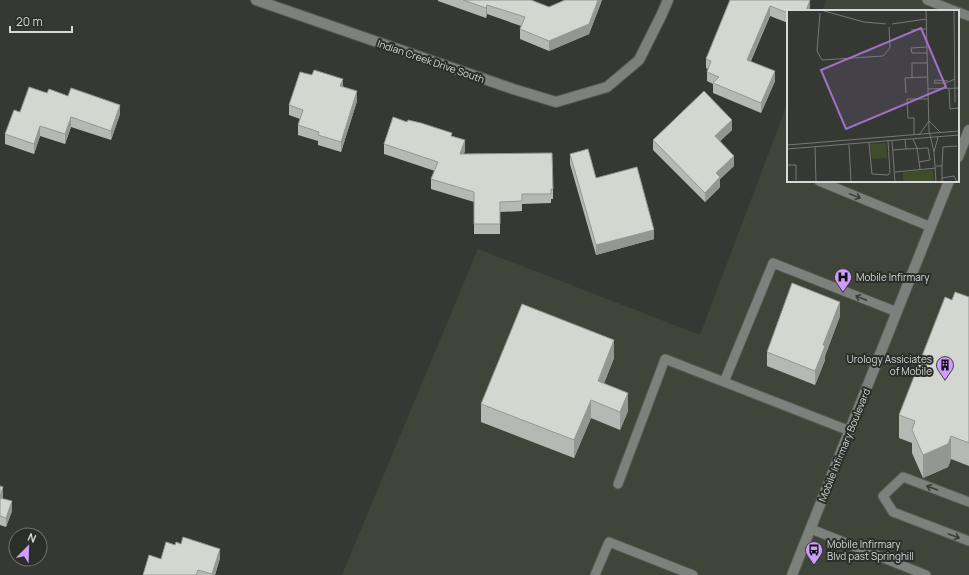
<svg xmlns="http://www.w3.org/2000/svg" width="969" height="575" font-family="Manrope,sans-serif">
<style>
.built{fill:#40453a}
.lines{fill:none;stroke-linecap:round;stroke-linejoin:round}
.service-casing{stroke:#555853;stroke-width:11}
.minor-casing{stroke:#555853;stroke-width:12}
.service{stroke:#7e817b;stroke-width:9}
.minor{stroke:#7e817b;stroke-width:10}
.wall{fill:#b6b9b3}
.shaded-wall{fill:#949692}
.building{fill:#d4d7d0;stroke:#949692}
.oneway{stroke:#3c3f39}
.labels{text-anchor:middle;stroke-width:4;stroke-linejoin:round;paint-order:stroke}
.street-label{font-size:10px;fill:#d8d9d6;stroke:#2c2e29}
.poi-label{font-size:10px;fill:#d8d9d6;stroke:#2c2e29;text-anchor:start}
.inset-road{fill:none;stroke:#777974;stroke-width:1}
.view{fill:#a071c8;fill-opacity:0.15;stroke:#a071c8;stroke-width:2}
.inset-edge{fill:none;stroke:#d8d9d6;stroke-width:2}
</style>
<rect width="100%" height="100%" fill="#363933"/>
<path class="built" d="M826,0H969V575H342L478,249L700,335L788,102V181H958V11H822Z"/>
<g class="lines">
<g class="service-casing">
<path id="service" d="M927,0L955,11
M958,12L969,16
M819,181L931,227
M724,382L773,263L897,312
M618,484L665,359L850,431
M969,502L903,477L883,496L893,512L969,541
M811,529L926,575
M595,575L609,542L693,575"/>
</g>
<g class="minor-casing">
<path id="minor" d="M256,0L513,89L556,102L607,87L639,60L661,16L668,0
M958,157L969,130
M792,575L949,181"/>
</g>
<use href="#service" class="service"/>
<use href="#minor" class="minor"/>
</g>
<path class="wall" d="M438,0H531L549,7L565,0H602L589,34L549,51L520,39V29L521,26L487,14L486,18L438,1Z
M730,0L810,9L788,11V23L770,16L751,61L775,81L761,113L713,93V84L707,81V72L708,69L706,68V59Z
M343,86L357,101L341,152L318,145V141L298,135V125L300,119L289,115V105Z
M47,93L120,114L111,140L71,127L65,144L40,136L34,154L5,144V134L20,112Z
M407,122L452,136L465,150L464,154L553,189V199H551V203L522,204V211L500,212V234H474V202L431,189V179L435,171L384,154V144Z
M732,130L720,141L734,166L720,179V187L705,202L653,150V140Z
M570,154L596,178L654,239L596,255L570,164Z
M969,297V466L951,459L948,467L923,478L912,453V443L899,438V415L952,300Z
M840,316L825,356V360L815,385L767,366V352Z
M614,358L604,383L628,411L620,430L591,418L574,458L481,422V404Z
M0,486L3,497L2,498L12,511L6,527L0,525Z
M220,558L215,575H143L161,559Z"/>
<path class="shaded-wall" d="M598,0H602L589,34L549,51V41Z
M810,0V11H806Z
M487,5V14L486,18V8Z
M770,6V16L747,69V60Z
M775,71V81L761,113V103Z
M343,79V89L340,86Z
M357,91V101L341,152V142Z
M120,105V114L111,140V131Z
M71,117V127L65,144V134Z
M732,120V130L715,146V136Z
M40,126V136L34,154V144Z
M465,140V150L460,164V154Z
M734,156V166L720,179V187L705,202V193L716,173Z
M654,230V239L596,255V245Z
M840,302V316L825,356V360L815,385V371L823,345Z
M614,340V358L598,399V381Z
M628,393V411L620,430V412Z
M591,400V418L574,458V440Z
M951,436V459L948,467L923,478V455Z
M3,487V497L0,506V496Z
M12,501V511L6,527V518Z
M220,549V558L215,575H212Z"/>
<path class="building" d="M463,0H531L549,7L565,0H598L589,24L549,41L520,29L525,17L487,5L486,8Z
M730,0H810L806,11H788V13L770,6L747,60L775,71L761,103L713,83L719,77L707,72L711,61L706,59Z
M314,70L343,79L340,86L357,91L341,142L318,135L319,132L298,125L303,110L289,105L300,72L312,75Z
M29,87L47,93L49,89L68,96L71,88L120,105L111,131L71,117L65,134L40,126L34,144L5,134L14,110L20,112Z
M704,91L732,120L715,136L734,156L716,173L720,177L705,193L653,140Z
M393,117L407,122L408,120L421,123L452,133L451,136L465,140L460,154L552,153L553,189H551V194H522V201L500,202V224H474V192L431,179L438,162L384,144Z
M588,149L596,178L637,167L654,230L596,245L570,154Z
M792,283L840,302L823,345L825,346L815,371L767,352Z
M955,292L969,297V443L951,436L948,444L923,455L912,430L915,421L899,415L945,297L952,300Z
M522,304L614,340L598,381L628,393L620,412L591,400L574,440L481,404Z
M0,486L3,487L0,496Z
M0,498L12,501L6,518L0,516Z
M183,537L220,549L212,574L198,570L196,575H143L149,555L161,559L166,542L175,545L176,542L181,544Z"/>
<defs><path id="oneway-shaft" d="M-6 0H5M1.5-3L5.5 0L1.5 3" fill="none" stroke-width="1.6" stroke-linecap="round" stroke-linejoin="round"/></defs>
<g class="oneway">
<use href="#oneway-shaft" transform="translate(855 196) rotate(22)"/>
<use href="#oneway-shaft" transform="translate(861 298) rotate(-158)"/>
<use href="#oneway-shaft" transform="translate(932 488) rotate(-160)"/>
<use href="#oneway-shaft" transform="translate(954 536) rotate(20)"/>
</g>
<defs>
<g id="hospital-pin" transform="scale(0.9)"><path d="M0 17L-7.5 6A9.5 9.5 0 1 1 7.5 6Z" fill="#d09dfe" stroke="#2c2e29"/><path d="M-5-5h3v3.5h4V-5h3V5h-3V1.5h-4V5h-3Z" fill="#111"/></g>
<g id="building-pin" transform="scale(0.9)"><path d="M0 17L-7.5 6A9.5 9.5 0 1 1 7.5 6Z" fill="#d09dfe" stroke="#2c2e29"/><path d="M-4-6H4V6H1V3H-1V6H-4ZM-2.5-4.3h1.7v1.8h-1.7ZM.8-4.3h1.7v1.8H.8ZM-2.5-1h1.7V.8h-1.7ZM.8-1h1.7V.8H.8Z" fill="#111"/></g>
<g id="bus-pin" transform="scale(0.9)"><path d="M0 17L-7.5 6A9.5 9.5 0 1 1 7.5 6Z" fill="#d09dfe" stroke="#2c2e29"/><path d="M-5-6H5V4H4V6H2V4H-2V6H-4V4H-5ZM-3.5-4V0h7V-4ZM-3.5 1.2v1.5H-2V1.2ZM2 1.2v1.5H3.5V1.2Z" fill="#111"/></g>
</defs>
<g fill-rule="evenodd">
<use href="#hospital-pin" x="843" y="277"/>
<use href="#building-pin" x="945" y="365"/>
<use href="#bus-pin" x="814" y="550"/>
</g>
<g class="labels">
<g class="street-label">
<text transform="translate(431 61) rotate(19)" y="4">Indian Creek Drive South</text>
<text transform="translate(844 445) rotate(-68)" y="4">Mobile Infirmary Boulevard</text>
</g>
<g class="poi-label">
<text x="856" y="281">Mobile Infirmary</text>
<text x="932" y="363" text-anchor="end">Urology Assiciates<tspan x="932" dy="12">of Mobile</tspan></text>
<text x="827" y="548">Mobile Infirmary<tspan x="827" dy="12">Blvd past Springhill</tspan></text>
</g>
</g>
<g transform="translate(787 10)">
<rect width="172" height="172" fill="#363933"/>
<path d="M99,133L100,148L85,149L83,134ZM146,160L147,172H116V162Z" fill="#3f4d2b"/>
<path class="inset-road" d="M139,0L142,121L147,142L149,172M167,0L168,92M37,1L77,12L99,14M33,3L30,41L35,50L96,46L103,38L102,17M105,14L139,9M124,20L139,19M140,37L124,38L125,43H140M125,68V53H140M161,71L148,70L147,73H159L168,69M141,79L172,78M162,79L163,99L172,98M119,83L118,68L140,67M142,111L153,122M127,125V108H121L120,89H141M132,125L142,111M126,129L130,138L133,159M105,131L108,172M82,133L85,164L101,165L103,163L101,131M0,135L172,121M62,135L64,172M28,137L29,172M0,139L172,125M119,139L141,138L143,150L132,152M106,140L119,139L118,130M147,142L151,127M0,155H9V170M149,156H155V172M155,156L156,137L170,136M108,162L149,158M155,168L167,166L170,172"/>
<path class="view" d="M134,18L159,77L59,119L34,60Z"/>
<rect width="172" height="172" class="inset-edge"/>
</g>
<g transform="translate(28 547) rotate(23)"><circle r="19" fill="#2c2e29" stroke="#71726e"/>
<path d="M0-3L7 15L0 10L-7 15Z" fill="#d09dfe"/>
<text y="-6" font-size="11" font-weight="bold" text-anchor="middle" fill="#d8d9d6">N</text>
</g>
<path d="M10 26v6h62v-6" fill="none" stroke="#d8d9d6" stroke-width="2"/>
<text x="16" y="26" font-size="12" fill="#d8d9d6" stroke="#2c2e29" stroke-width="3" paint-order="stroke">20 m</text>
</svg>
